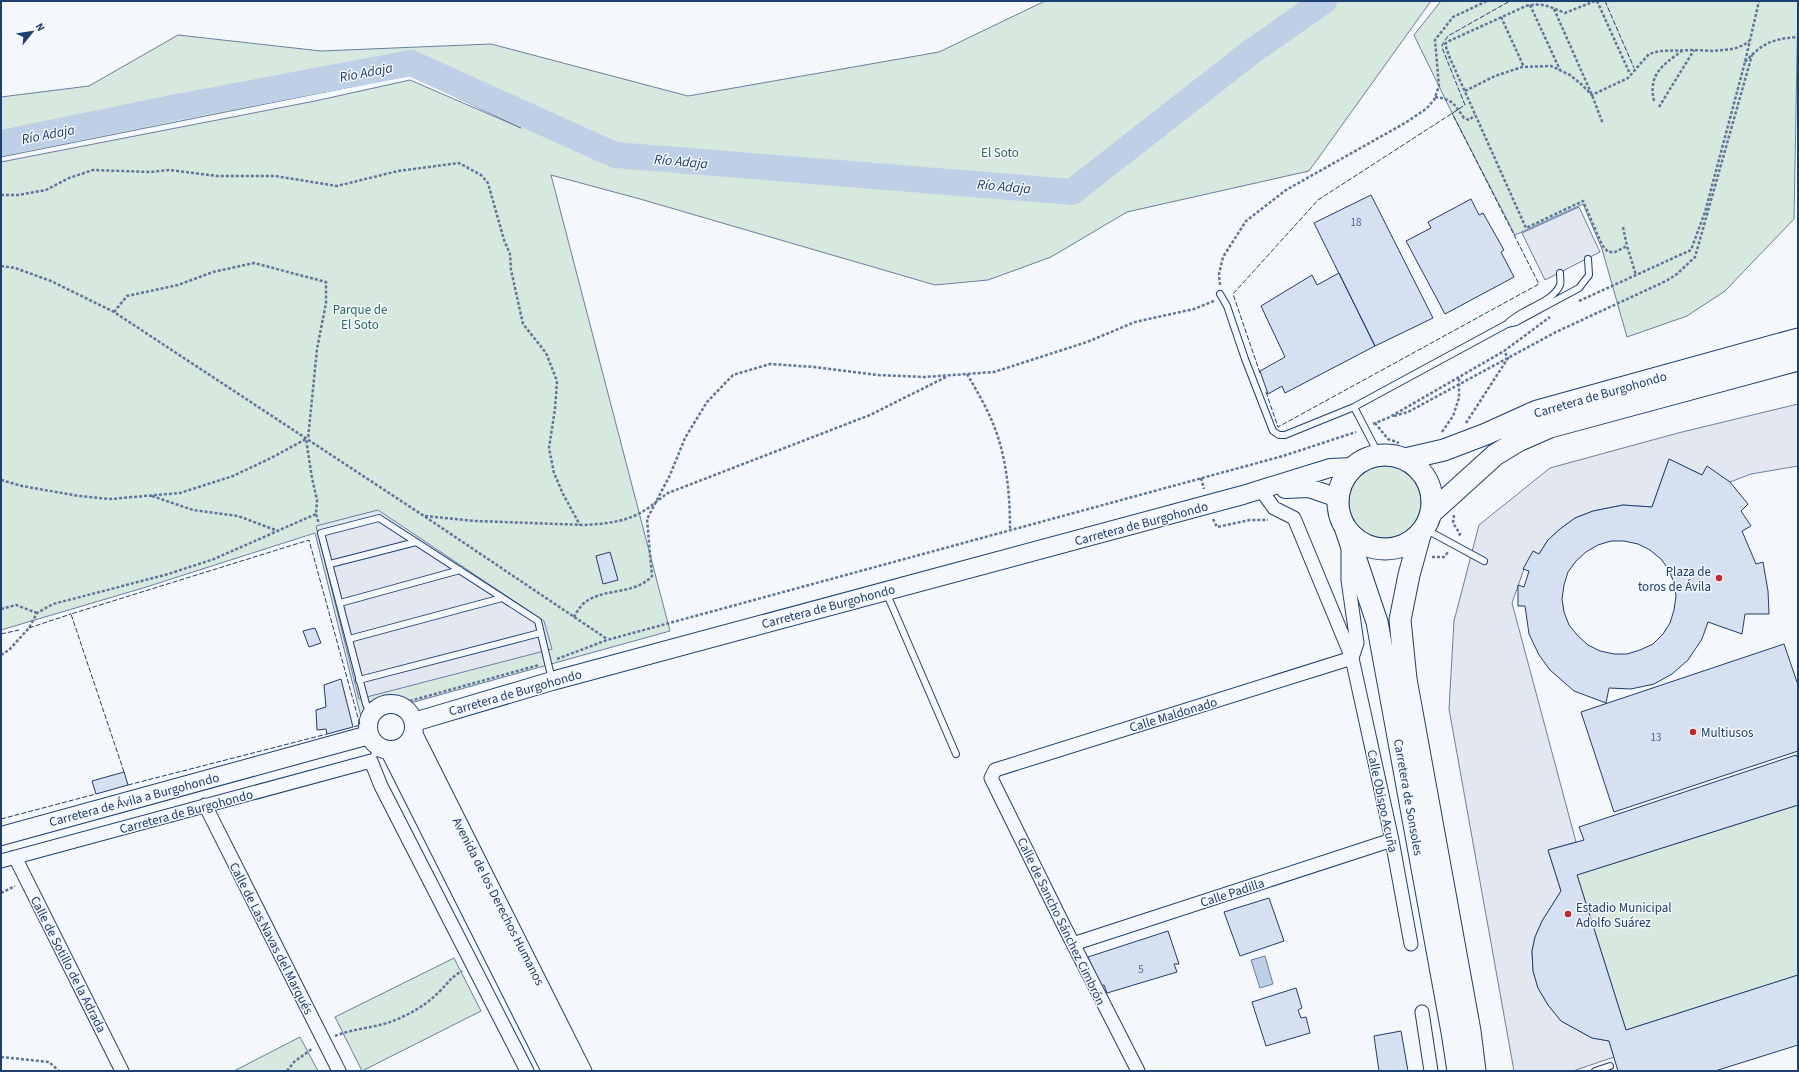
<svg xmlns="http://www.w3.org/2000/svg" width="1799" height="1072" font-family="'Source Sans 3',sans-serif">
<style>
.green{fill:#d7e8df;stroke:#687fa3}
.parking{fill:#e3e8f0;stroke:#687fa3}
.water{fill:#bed0e5;stroke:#687fa3}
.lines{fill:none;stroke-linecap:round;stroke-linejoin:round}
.river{stroke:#bed0e5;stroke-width:26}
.building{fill:#d5e0f0;stroke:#1d3f73;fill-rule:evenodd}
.service-casing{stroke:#1d3f73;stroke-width:8}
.minor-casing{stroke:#1d3f73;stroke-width:15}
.secondary-casing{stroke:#1d3f73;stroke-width:20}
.trunk-casing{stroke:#1d3f73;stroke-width:23}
.path{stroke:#5e769c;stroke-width:2.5;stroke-dasharray:3 2;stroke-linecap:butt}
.service{stroke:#f4f7fb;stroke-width:6}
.minor{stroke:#f4f7fb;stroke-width:13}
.secondary{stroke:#f4f7fb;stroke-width:18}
.trunk{stroke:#f4f7fb;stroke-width:21}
.fence{stroke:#1d3f73;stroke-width:1;stroke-dasharray:5 2;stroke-linecap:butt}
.poi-dot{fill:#c62828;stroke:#f4f7fb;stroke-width:1.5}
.labels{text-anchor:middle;stroke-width:3;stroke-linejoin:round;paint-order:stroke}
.number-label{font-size:11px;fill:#4b6792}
.park-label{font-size:13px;fill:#2c6c60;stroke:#f4f7fb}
.street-label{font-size:13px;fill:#1d3f73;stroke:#f4f7fb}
.poi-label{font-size:13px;fill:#1d3f73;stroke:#f4f7fb;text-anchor:start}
.water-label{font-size:14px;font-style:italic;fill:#1d3f73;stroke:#f4f7fb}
</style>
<rect width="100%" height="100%" fill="#f4f7fb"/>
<path class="green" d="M1045,1H1431L1309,171L1127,212L1051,257L988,280L935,285L640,199L551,175L670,631L414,702C398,696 385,699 368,702L366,712L361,717L315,533L143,588L1,630V162L315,101L410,80L521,128L410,75L1,157V97L89,86L178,35L321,51L491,44L688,96L939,52Z
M1441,1H1798L1794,219L1725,291L1687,316L1627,337L1602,249L1583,204L1515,235L1452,113L1414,35Z
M1349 502a36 36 0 1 1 72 0a36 36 0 1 1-72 0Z
M1798,805V975L1626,1030L1577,875Z
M454,958L481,1011L362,1071L335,1017Z
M300,1037L318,1071H234Z"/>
<path class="parking" d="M1579,207L1600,252L1545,280L1522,233Z
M1798,404V466L1751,474L1730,482L1707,467L1702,475L1669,459L1652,507L1623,505L1593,511L1575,518L1560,529L1548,540L1539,554L1533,552L1524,569L1512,603L1576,842L1548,850L1561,891L1542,921L1535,937L1532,951L1533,971L1538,988L1548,1005L1561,1021L1592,1038L1609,1041L1614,1057L1573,1071H1514L1449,709L1454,621L1479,525L1550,468L1678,433Z
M378,510L544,621L552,649L359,699L316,526Z"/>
<path class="water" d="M1265,956L1273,984L1260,988L1251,960Z"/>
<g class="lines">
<path class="river" d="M1,143L177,107L411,63L615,155L1072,192L1251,52L1324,1"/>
</g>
<path class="building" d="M1371,195L1433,318L1375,346L1314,223Z
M1471,199L1479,215L1483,213L1504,250L1501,252L1514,277L1445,314L1406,241L1431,228L1428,222Z
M1339,273L1375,346L1285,393L1282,386L1268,394L1260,371L1285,357L1261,306L1312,275L1317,285Z
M1669,459L1702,475L1707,466L1730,482L1748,504L1741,511L1751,526L1742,531L1756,564L1763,562L1768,591L1769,614H1745L1742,634L1708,622L1702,639L1688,660L1672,674L1654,684L1631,689L1609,688L1606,703L1574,691L1550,670L1539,655L1529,634L1525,606H1518V585L1524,587L1529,571L1523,569L1533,551L1539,554L1548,540L1560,529L1575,518L1593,511L1623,505L1652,507ZM1611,541H1624L1638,544L1650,550L1661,559L1669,570L1674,583L1676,596L1674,610L1670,623L1663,634L1653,644L1640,650L1627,654H1614L1600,651L1588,645L1578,636L1569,625L1564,612L1562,599L1564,585L1568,572L1576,561L1586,552L1598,545Z
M610,552L618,580L603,584L596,556Z
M315,628L321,643L309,647L303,631Z
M1784,644L1798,685V751L1614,812L1581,712Z
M341,679L353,727L327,734L326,729L317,730L316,710L326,707L324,685Z
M1796,755L1798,759V805L1577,875L1626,1030L1798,975V1045L1715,1071H1618L1609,1041L1592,1038L1561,1021L1548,1005L1538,988L1533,971L1532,951L1535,937L1542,921L1561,891L1548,850L1584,840L1579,827Z
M124,772L128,785L96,794L92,781Z
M1269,898L1284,941L1240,956L1224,912Z
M1168,931L1179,964H1174L1177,972L1107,993L1104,985L1100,986L1088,957Z
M1296,988L1302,1008L1298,1010L1301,1018L1306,1017L1310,1033L1266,1046L1252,1002Z
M1401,1031L1408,1071H1379L1374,1036Z"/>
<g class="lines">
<g class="service-casing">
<path id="service" d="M1220,294L1227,306L1245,359L1273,431L1279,435H1285L1354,407L1507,324C1520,309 1553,303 1560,285C1561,282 1560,277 1560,273
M1507,324L1516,322L1579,288L1589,275L1588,259
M1354,407L1379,455
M1425,529L1484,561
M330,564L416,542
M886,592L956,754
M340,603L460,570
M349,639L502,598
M359,680L540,633
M371,715L366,704L321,533L379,518L538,621L552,680
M371,761L378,747
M1595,1071L1610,1066"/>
</g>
<g class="minor-casing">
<path id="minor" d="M1263,493L1274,508L1294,518L1352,658L1392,840L1411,944
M1348,551V580L1357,643L1352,658
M414,730L585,1071
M205,805L339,1071
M15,857L122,1071
M1,861L371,761L381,786L527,1071
M1073,944L1392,840
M1422,1012L1431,1071
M1138,1071L1063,924L991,778L995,770L1352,658"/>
</g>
<g class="secondary-casing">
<path id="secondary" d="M1285,489L1309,488L1338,498
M368 727a23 23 0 1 1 46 0a23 23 0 1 1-46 0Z
M414,722L552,681L1243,495L1330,468L1353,467
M406,746L569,1071
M390,751L551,1071
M1,836L369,735"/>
</g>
<g class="trunk-casing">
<path id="trunk" d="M1338 502a47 47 0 1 1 94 0a47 47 0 1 1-94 0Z
M1405,459L1444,450L1486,434L1537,411L1798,339
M1431,513L1495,455L1518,441L1550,427L1798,360
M1345,527L1377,622L1452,1032L1458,1071
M1420,535L1409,575L1400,620L1406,679L1470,1031L1475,1071"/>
</g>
<path class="path" d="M1595,1L1565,13C1551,7 1541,2 1526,6L1449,41L1445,44L1449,56L1526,228L1583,201L1602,245L1608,252H1615L1627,246L1636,275
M1597,1L1630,74
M1530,5L1561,72
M1554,9L1592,95L1603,124
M1501,17L1524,67
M1745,62C1763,43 1771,39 1798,37
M1465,91L1495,76L1522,67L1551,66L1570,75L1581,84L1592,95L1628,78L1649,54L1660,51L1694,50L1713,51L1733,49L1744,45L1749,41
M1435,97C1453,99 1455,105 1464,118L1469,120L1475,115
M1654,101C1648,75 1662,65 1682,51
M1659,107L1694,50
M1,195H18L46,190L69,178L93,170L150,172L170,170L217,176H275L337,186L398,171L459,163L481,175L488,183L504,240L510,254L511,270L523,324L546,353L557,381L555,409L549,448L554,473L563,494L580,525
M1623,227L1627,246
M1,266L15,268L51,281L114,312L424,516L607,639
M1220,285L1219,274L1223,257L1246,221L1286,190L1405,123L1426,109L1434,100L1439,86L1435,40L1453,17L1487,1
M1579,301L1691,250L1705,212L1745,62L1759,1
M114,312L127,296L178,285L213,272L254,263L326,282V303L317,349L308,439
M967,374C977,391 987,408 994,426C1007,459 1010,496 1010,530
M1394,416L1408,412L1556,332L1666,281L1677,274L1695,257L1752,55
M1375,423L1388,439L1399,443
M1466,423L1508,358L1504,351
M1373,424L1390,417L1504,351L1550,317
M1442,432L1453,416L1459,398V377
M1201,478L1204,489
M1,480L22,486L79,496L110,499L180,493L233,476L271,458L306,439L312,478L317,500L316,514L319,524
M152,496L193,510L238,516L278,531
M1454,515L1453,523L1460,534L1458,536
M425,516L476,521L585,525C603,524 624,522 640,513C650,508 659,499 668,493L870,415L946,377
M1213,519L1217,527L1250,520H1268
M1432,557H1444L1448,552
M1,609L16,605L37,613
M574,617C576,613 579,608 583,604C602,587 634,596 652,576L647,519L670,475L685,438L707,402L733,375L770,364L814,367L877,375L925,377L994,372L1087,342L1135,322L1194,309L1214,301
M1,655L9,650L29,628L37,613L53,604L165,575L214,559L316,514
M557,659L607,640L1283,456L1356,432
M376,702L395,698L406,702L539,665
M1,893L15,886
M335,1036C357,1027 381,1028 402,1017C416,1011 429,1002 440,991C449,982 450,978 462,971
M1,1057L49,1062L59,1071
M287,1071L294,1062L313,1048"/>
<use href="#service" class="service"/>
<use href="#minor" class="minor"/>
<use href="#secondary" class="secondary"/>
<use href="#trunk" class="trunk"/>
<path class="fence" d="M1605,1L1634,68
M1260,373L1233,294L1318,200L1465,105L1443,50L1442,45L1448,36L1510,1
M1266,392L1278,427L1539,284L1452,113
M29,628L71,614
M1,634L19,630
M124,772L71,614L309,540L360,725L353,727
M128,785L327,734
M1,819L96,794"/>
</g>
<g class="poi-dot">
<circle cx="1719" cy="578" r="4"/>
<circle cx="1693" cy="732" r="4"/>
<circle cx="1568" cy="914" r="4"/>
</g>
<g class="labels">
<g class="number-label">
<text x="1356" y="226">18</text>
<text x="1656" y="741">13</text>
<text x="1141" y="973">5</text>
</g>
<g class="park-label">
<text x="1000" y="157">El Soto</text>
<text x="360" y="314">Parque de<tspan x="360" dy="15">El Soto</tspan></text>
</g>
<g class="street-label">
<text transform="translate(1600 394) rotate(-16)" y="5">Carretera de Burgohondo</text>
<text transform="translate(1141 523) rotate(-15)" y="5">Carretera de Burgohondo</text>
<text transform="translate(828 606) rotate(-15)" y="5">Carretera de Burgohondo</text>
<text transform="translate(515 692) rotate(-16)" y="5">Carretera de Burgohondo</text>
<text transform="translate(1173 714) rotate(-17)" y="5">Calle Maldonado</text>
<text transform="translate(1409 797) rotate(80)" y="5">Carretera de Sonsoles</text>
<text transform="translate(134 799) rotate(-15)" y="5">Carretera de Ávila a Burgohondo</text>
<text transform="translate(1383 801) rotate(78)" y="5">Calle Obispo Acuña</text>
<text transform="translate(186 811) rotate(-15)" y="5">Carretera de Burgohondo</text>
<text transform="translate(1232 892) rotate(-18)" y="5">Calle Padilla</text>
<text transform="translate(499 901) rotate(63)" y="5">Avenida de los Derechos Humanos</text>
<text transform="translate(1062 921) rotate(64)" y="5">Calle de Sancho Sánchez Cimbrón</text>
<text transform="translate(272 938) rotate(63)" y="5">Calle de Las Navas del Marqués</text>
<text transform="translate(69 964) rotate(63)" y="5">Calle de Sotillo de la Adrada</text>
</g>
<g class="poi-label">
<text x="1711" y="576" text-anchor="end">Plaza de<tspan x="1711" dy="15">toros de Ávila</tspan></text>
<text x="1701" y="737">Multiusos</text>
<text x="1576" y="912">Estadio Municipal<tspan x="1576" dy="15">Adolfo Suárez</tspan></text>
</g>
<g class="water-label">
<text transform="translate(366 72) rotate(-11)" y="5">Río Adaja</text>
<text transform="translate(48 134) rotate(-11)" y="5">Río Adaja</text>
<text transform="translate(681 161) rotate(5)" y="5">Río Adaja</text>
<text transform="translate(1004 186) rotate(5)" y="5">Río Adaja</text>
</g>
</g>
<rect width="1799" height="1072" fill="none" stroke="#1d3f73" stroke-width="4"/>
<g transform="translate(32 32) rotate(60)" stroke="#f4f7fb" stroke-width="3" paint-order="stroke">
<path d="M0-3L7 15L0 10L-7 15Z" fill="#1d3f73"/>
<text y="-6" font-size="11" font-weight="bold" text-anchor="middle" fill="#1d3f73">N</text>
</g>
</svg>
